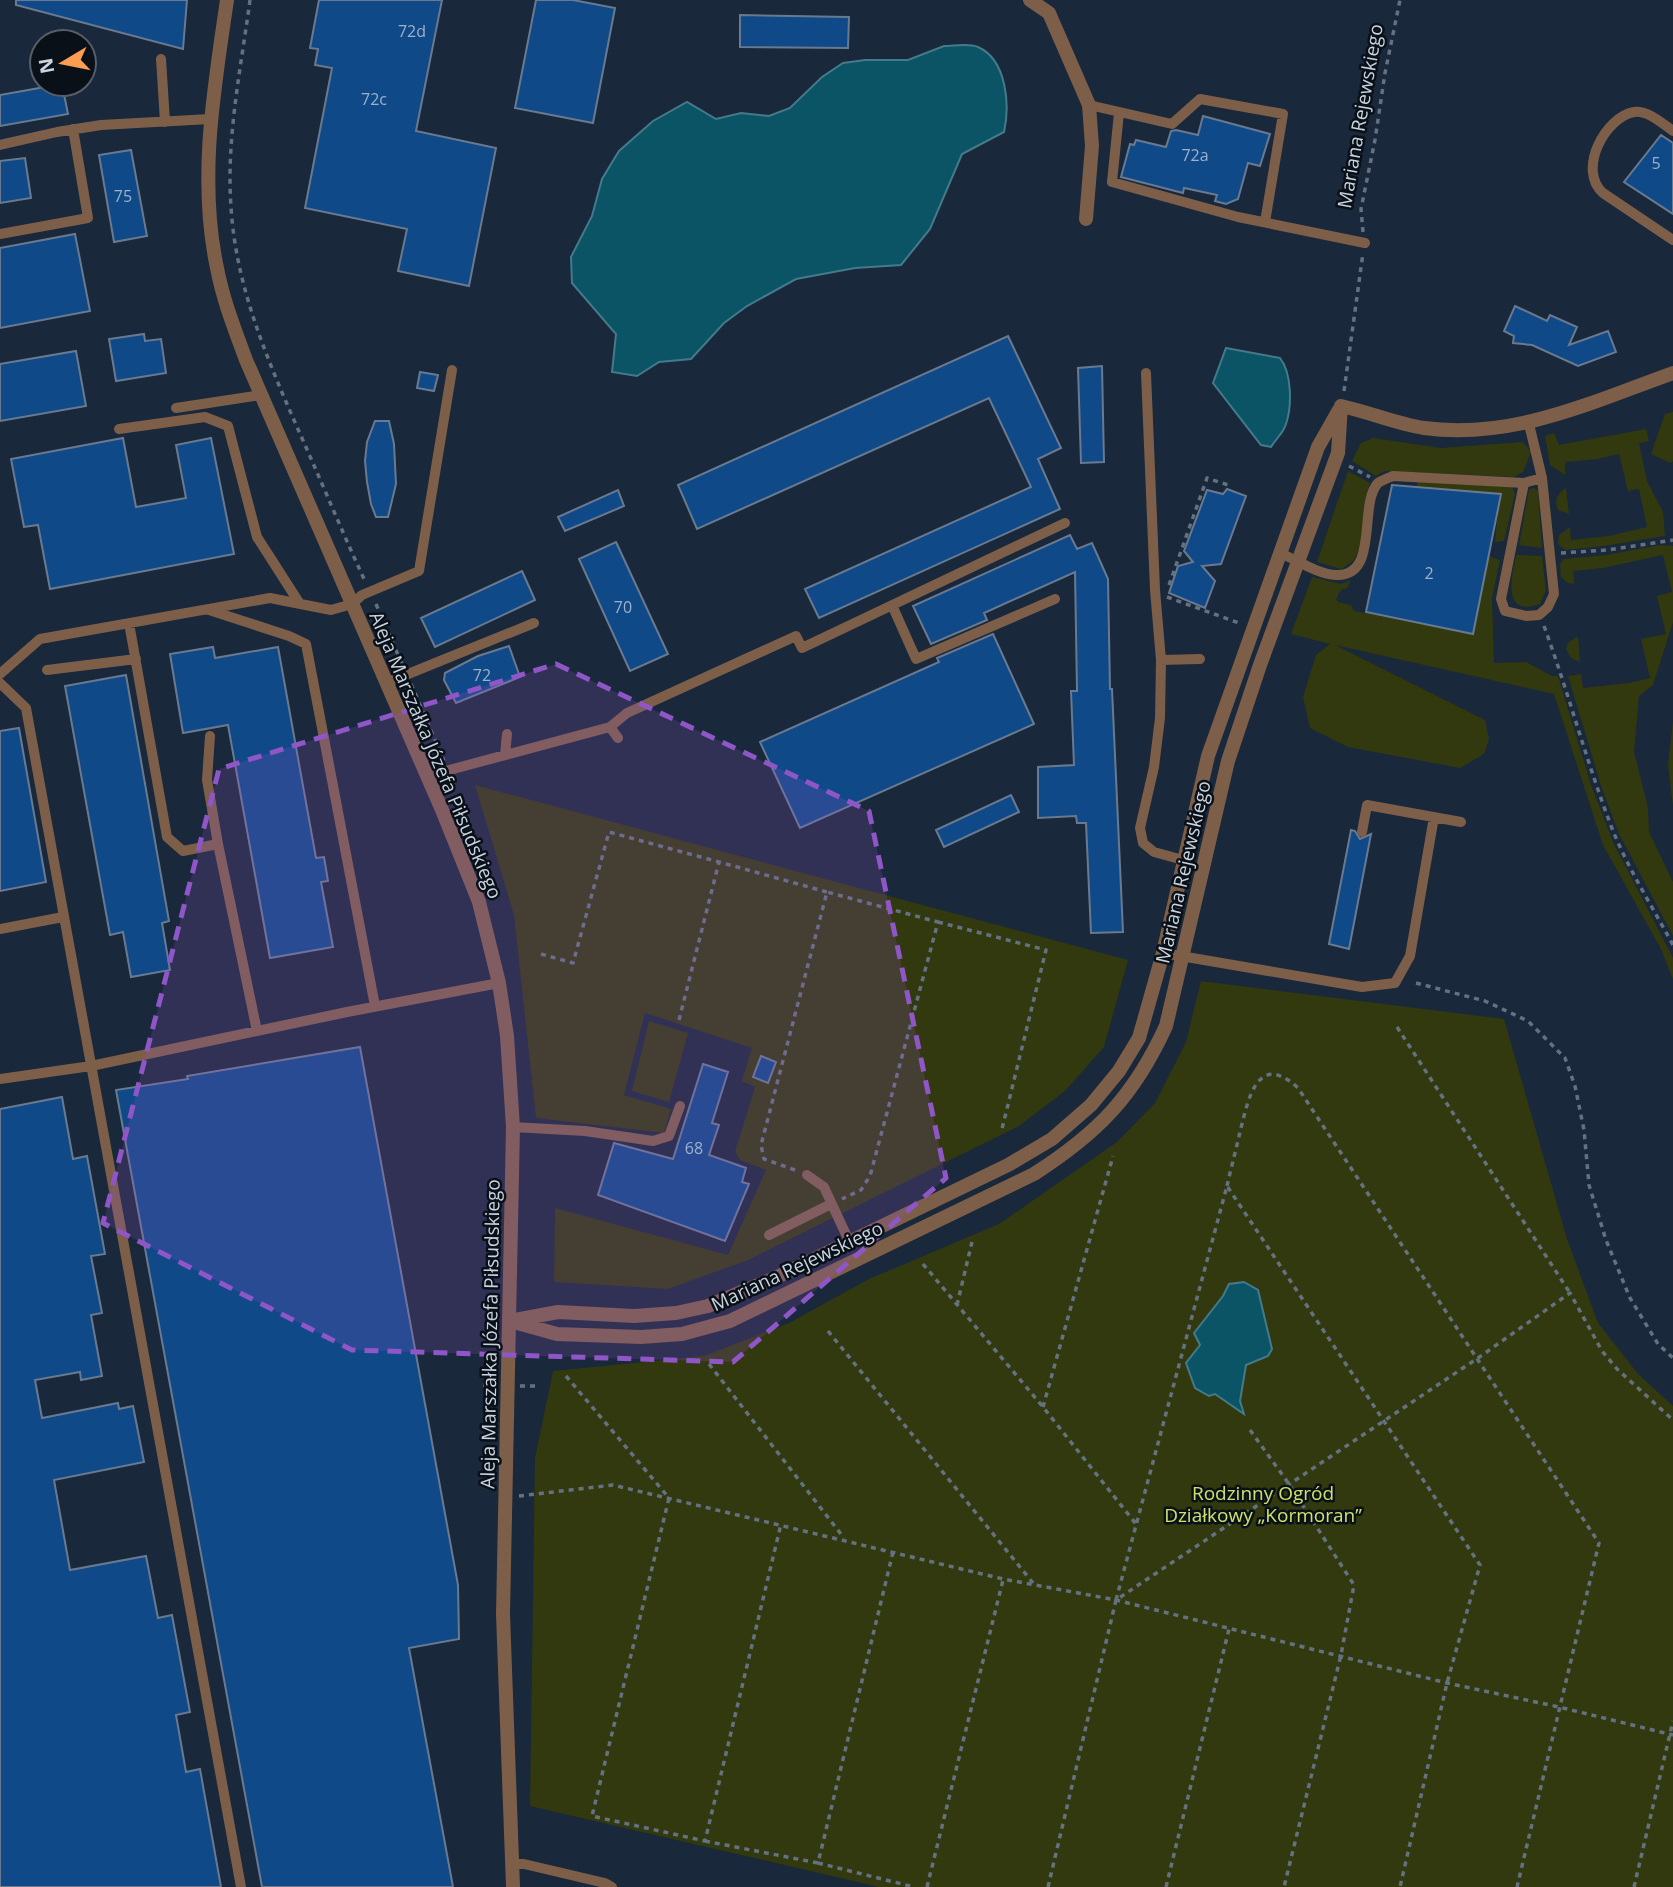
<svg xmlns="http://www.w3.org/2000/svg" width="1673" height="1887" font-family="'Open Sans',sans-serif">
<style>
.green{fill:#32390e}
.water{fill:#0b5465;stroke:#447a8a;stroke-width:2}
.building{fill:#104987;stroke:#697a90;stroke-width:2}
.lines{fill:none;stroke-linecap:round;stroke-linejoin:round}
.path{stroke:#647180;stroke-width:3.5;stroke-dasharray:5 5;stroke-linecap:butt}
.service{stroke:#7d5e48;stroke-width:10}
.minor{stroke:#7d5e48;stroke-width:14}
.tertiary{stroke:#7d5e48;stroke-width:14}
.marked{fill:#8f56c7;fill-opacity:0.2;stroke:#8f56c7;stroke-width:5;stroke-dasharray:14 9;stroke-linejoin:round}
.labels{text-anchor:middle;stroke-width:5;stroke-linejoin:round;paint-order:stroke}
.number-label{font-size:16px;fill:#9cb1ca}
.street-label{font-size:19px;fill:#cad4e0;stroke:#0a1018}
.park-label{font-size:19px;fill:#cde26a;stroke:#0a1018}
</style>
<rect width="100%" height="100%" fill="#19283a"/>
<path class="green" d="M1673,412V461L1670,463L1651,454L1665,414Z
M1646,429L1649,441L1639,443L1647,481L1663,512L1665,536L1603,546L1565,550L1558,544L1559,535L1570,527L1571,540L1609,536L1647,527L1639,489L1628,491L1619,454L1597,459L1565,462V475L1550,465L1545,436L1554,433L1559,445Z
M1373,438L1441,448L1523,442L1531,452L1523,472L1514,477L1385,471L1376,476L1352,461L1361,443Z
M1348,471L1370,483C1362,505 1365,536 1357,554C1354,562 1348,565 1341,569L1317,562Z
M1417,481L1512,487L1515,494L1504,541L1495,542L1500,494L1417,488Z
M1533,488L1538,490L1542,548L1519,545L1529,490Z
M1566,488L1569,514L1558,510C1554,500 1557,494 1566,488Z
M1660,545L1673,546V622L1653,685L1639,696L1634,752L1648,808L1649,832L1673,882V936L1619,834L1602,789L1568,676L1581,674L1583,688L1629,683L1650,678L1641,639L1666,634L1657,596L1672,592L1663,555L1603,568L1573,571L1574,584L1568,583L1561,577L1560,565L1563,559L1606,555Z
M1516,555L1542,556L1546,590L1540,604C1501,618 1512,576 1516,555Z
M1488,556L1500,560L1492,598L1494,663L1526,662L1552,676H1558L1591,785L1614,844L1673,958V979L1661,949L1603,845L1554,694L1335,645L1485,720L1489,739L1484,754L1460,768L1348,747L1310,728L1303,697L1316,655L1330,644L1291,634L1312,577L1341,584L1351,580L1347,588L1341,590L1336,599L1338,602L1351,605L1354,611L1472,634Z
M1578,636L1580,662L1571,658L1566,649L1568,643Z
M1673,721V806L1668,765Z
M475,785L1128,960L1104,1047L1065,1091L1019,1126L748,1260L668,1289L554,1282L555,1208L728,1255L766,1170L740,1160L735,1152L755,1087L742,1081L752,1048L645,1013L624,1095L671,1109L664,1133L536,1118L514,915Z
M1201,981L1504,1019L1567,1239L1598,1323L1639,1375L1673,1406V1887H879L530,1806L535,1458L553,1371L704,1356L789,1323L869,1279L999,1224L1117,1142L1155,1103L1186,1042Z
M649,1021L688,1033L669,1102L632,1091Z"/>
<path class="water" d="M944,46C954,46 969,43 978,47C1007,60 1010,105 1004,132L962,154L930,229L901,265L855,268L796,279L747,306L724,323L691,359L659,362L637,376L612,372L616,334L572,283L571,257L592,216L602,179L619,151L653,121L687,102L716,119L741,113L769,116L790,108L822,77L843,63L865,60H908Z
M1226,348L1280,358C1292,373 1292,406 1286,424C1284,432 1275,440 1271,447L1261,445L1213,383Z
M1244,1282L1258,1290L1272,1349L1268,1356L1246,1365L1240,1401L1244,1414L1215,1394L1209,1396L1195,1388L1186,1363L1200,1345L1194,1333L1223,1296L1229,1284Z"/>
<path class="building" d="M16,0H187L183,49L16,5Z
M319,0H442L416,131L496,148L469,286L398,271L407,229L305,208L332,68L315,65L318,49L310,48Z
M536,0H573L615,8L593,123L515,108Z
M740,15L849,17L848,48L740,47Z
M62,84L68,114L0,126V95Z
M1203,116L1270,134L1260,166L1248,163L1238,199L1226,204L1215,201L1217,195L1184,188L1183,193L1121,177L1130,144L1134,145L1136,140L1166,147L1171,131L1176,130L1198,135Z
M1661,135L1673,143V214L1624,182Z
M131,150L147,236L114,242L99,155Z
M25,158L31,198L0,203V161Z
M75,234L90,311L0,328V248Z
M1515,306L1547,321L1550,315L1577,327L1569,345L1608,331L1616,352L1578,366L1532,345L1513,343L1514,336L1504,331Z
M144,334L145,341L161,339L166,373L116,381L109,339Z
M1008,336L1061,448L1038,459L1060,509L819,618L805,589L1031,487L989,398L697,529L678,485Z
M76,351L86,406L0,421V364Z
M1102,366L1104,462L1081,463L1078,368Z
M420,372L438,375L434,391L417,388Z
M375,421H389L394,444L396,484L388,517H376L371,504L367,482L365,461L367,442Z
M123,438L136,507L186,498L176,445L211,438L234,554L50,589L38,525L24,527L11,459Z
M1392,485L1501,494L1473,634L1366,612Z
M1227,489L1246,496L1221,564L1202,566L1215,581L1205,608L1169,593L1178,566L1193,562L1184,551L1207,490L1223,494Z
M618,490L624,506L565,531L558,517Z
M1070,535L1077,549L1092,543L1108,579L1110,689H1112L1123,932L1091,933L1086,823H1077L1076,816L1038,818V767L1074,765L1071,691H1077L1075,572L984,613L987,620L931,644L913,606Z
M616,542L668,654L630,671L579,559Z
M522,571L535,600L435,647L421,618Z
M993,634L1034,724L800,828L760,742L939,662L937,658Z
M509,646L520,677L456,703L444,680L445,673L478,656Z
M213,647L215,658L278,647L316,858L324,857L328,881L321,882L333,947L270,958L228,725L183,733L170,654Z
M126,675L169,921L162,923L170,970L131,977L123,932L110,935L65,686Z
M19,728L46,882L0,891V731Z
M1011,795L1019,812L944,847L936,830Z
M1351,830L1355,831L1360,839L1371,834L1349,949L1329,944Z
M360,1047L458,1585L459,1639L409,1648L453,1887H262L116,1090L188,1079L187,1076Z
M761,1056L776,1062L768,1083L753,1077Z
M703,1064L728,1072L712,1123L719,1125L709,1155L746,1168L742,1182L749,1184L725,1241L598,1195L614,1143L673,1159Z
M62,1097L73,1159L87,1156L105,1254L91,1256L102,1313L91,1315L102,1376L81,1380L80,1372L35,1380L42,1418L118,1403L119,1409L133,1406L144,1462L54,1480L70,1570L146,1556L158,1618L172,1615L190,1712L176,1715L186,1772L200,1769L221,1887H0V1109Z"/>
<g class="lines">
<path class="path" d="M250,0C241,68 226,138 231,207C236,291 271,368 305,445C325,490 344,536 365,581
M1363,232L1361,209L1375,140L1385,73L1400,0
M1344,391L1363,253
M1349,466L1370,477
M1561,553L1607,550L1673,540
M1169,585L1207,478L1228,485
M1167,597L1239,623
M376,604L402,664
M1544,626C1569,694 1587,764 1613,831C1629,870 1653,908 1673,945
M411,684L444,761
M938,922L1046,950L1001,1133
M541,954L573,963L609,832L719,862
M1416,983L1485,1001L1528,1021L1565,1058L1575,1086L1584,1130L1589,1185L1606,1240L1630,1298L1658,1344L1673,1358
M679,1020L719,862L827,892
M1397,1027L1570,1293
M795,1170L764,1159L761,1145L827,892L938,922L870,1176L861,1190L842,1199
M1227,1186C1231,1168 1236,1150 1240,1132C1248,1100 1257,1050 1298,1088L1599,1543L1517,1887
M923,1264L1043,1407L1136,1524
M957,1305L972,1242
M828,1331L1033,1583
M709,1364L844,1538
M566,1376L669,1498L592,1816L705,1841L781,1524
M483,1385H495
M520,1386H535
M1043,1407L1113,1156
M1250,1430L1289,1484L1354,1585L1341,1655L1284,1887
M519,1496L613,1485L1003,1579L1116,1600L1447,1683L1559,1707L1673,1735
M1116,1600L1227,1186L1480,1565L1447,1683L1400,1887
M705,1841L818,1863L893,1552
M818,1863L914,1887
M927,1887L1003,1580
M1048,1887L1116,1600L1478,1358L1570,1293L1602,1351L1617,1369L1673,1420
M1166,1887L1229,1629
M1634,1887L1673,1721"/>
<path class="service" d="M161,59L165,122
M1089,105L1172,124L1200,99L1283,114L1265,222
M1119,113L1112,182L1238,217L1365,243
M1673,131C1663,124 1648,110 1634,112C1605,117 1577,170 1603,193L1673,240
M0,145L57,132L101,125L210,119
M0,234L88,218L73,129
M1146,373L1155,590L1161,660L1160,718L1154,767L1140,828L1143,843L1154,852L1183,860
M176,408L261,395
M1529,424L1542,478L1554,594L1548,607L1539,615L1526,616L1505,611L1501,599L1524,483L1542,478
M119,429L205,417L228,426L257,537L300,604
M1280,553C1297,560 1317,574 1336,575C1380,577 1358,504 1378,483C1382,480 1388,478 1393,476L1524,483
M892,605L916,659L1055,599
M209,610L289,636L306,644L375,1006
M129,623L167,837L183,851L218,844
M1161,660L1200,659
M47,670L136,659
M0,674L40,639L270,598L331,610L352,604L362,595L419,571L452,370
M0,683L26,708L241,1887
M386,683L534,623
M610,727L618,738
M210,736L207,780L218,844L257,1031
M505,755L507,734
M427,776L610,727L627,713L796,636L802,648L1065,523
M1362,832L1367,805L1461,822
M0,929L63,917
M1163,953L1362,987L1395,983L1410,956L1434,817
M0,1079L91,1066L347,1012L499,983
M513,1127L585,1131L653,1141L669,1136L680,1106
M807,1175L824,1187L849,1241
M769,1235L831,1204
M512,1864H524L605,1883L612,1887"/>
<path class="minor" d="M1030,0L1049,13L1089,105L1092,146L1086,219
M1341,406C1369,412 1397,424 1424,428C1513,440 1592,402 1673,373
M515,1320L558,1312L634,1316L676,1313L708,1306L775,1278L1008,1165L1052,1139L1091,1105L1119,1071L1139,1038L1163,953L1208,756L1318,447L1339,410
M510,1321L557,1334L641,1337L682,1334L730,1321L1034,1174C1098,1133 1134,1096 1166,1026L1228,761L1260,665L1338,453L1341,406"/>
<path class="tertiary" d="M227,0C214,89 198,179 217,268C223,300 235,330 246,360L442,810L479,902L499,983L507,1036L513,1127L503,1614L513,1887"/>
</g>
<path class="marked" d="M556,664L869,811L946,1178L733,1362L352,1350L103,1223L219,769Z"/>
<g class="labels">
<g class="number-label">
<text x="412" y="37">72d</text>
<text x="374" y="105">72c</text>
<text x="1195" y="161">72a</text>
<text x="1656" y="169">5</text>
<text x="123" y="202">75</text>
<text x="1429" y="579">2</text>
<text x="623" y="613">70</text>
<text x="482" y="681">72</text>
<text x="694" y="1154">68</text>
</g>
<g class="street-label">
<text transform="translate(1360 116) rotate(-80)" y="7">Mariana Rejewskiego</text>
<text transform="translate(436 755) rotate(67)" y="7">Aleja Marszałka Józefa Piłsudskiego</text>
<text transform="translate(1183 872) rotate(-77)" y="7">Mariana Rejewskiego</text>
<text transform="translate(797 1266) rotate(-25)" y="7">Mariana Rejewskiego</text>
<text transform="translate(490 1334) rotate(-89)" y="7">Aleja Marszałka Józefa Piłsudskiego</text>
</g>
<g class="park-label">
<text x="1263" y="1500">Rodzinny Ogród<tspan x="1263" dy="22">Działkowy „Kormoran”</tspan></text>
</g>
</g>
<g transform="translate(63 63) rotate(260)"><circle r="33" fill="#0a1018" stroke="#575e68" stroke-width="2"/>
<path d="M0-5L12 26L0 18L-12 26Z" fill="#fc9e52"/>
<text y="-10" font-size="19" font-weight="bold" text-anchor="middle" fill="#cad4e0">N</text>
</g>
</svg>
